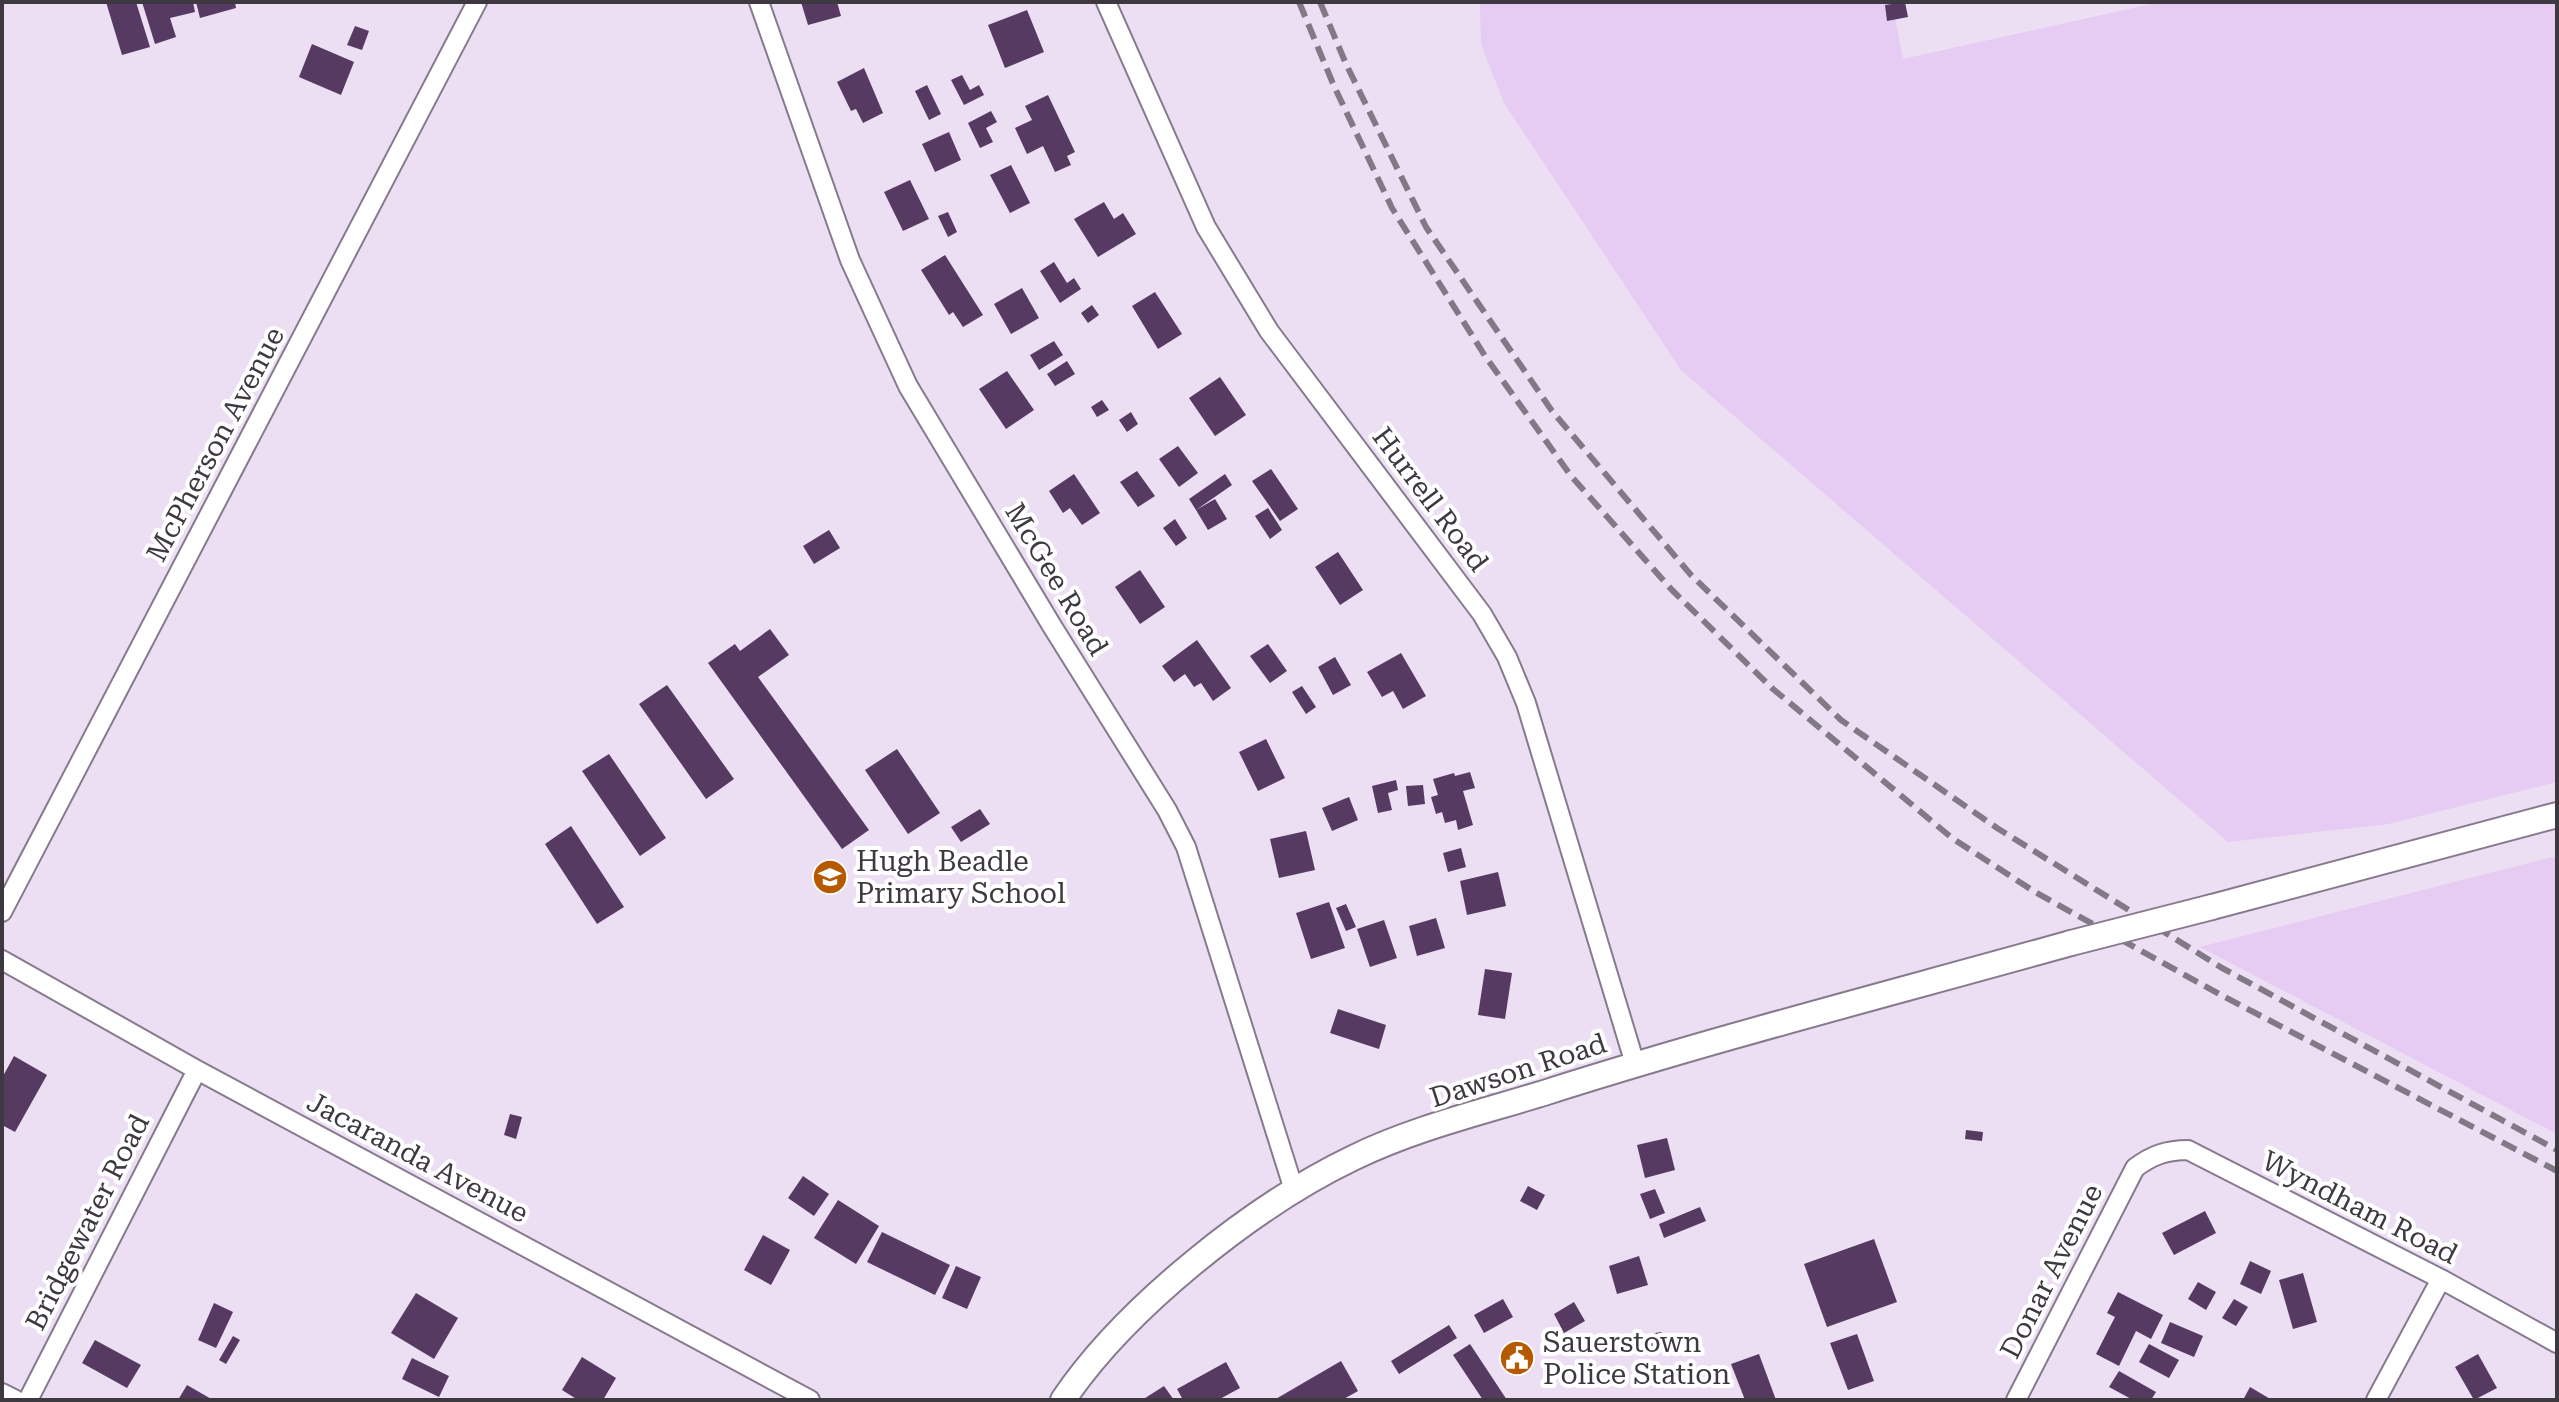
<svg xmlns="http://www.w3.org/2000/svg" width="2559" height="1402" font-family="'Roboto Serif',serif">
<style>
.green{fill:#e6cbf3}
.building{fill:#563a62}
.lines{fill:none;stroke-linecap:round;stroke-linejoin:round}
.minor-casing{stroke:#877a8d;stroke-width:22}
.tertiary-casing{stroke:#877a8d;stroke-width:28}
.minor{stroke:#fff;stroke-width:18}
.tertiary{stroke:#fff;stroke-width:24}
.rail{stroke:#827986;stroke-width:6;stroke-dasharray:16 8;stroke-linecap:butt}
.tertiary-bridge-casing{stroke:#877a8d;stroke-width:28;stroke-linecap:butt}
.tertiary-bridge{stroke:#fff;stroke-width:24}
.labels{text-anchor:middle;stroke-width:8;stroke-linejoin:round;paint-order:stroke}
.street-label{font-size:28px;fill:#3e3840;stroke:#fff}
.poi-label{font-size:28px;fill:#3e3840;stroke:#fff;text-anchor:start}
</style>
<rect width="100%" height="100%" fill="#ecdef3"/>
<path class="green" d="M1480,2H1892L1903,59L2160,2H2557V782L2388,824L2228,842L1681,370L1504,103L1481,44Z
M2557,856V1134L2200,947Z"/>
<path class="building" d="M106,2H136L150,47L122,55Z
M142,2H193L195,12L170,18L176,37L155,44Z
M196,2H235L236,8L200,18Z
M801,2H837L841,16L808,25Z
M1905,2L1908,17L1887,21L1885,5Z
M1027,10L1044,52L1005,68L988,25Z
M355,26L369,31L362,50L347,45Z
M312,44L354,62L341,95L299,77Z
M864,68L883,113L863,123L856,109L851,111L837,82Z
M962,75L970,90L979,85L984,95L964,105L951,80Z
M927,85L941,114L929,120L915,91Z
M1048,95L1075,152L1067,156L1071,165L1055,172L1043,146L1027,154L1015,128L1032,120L1025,106Z
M991,111L997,122L986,128L993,142L980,148L968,123Z
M949,132L961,160L935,172L922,144Z
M1011,165L1030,203L1010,213L990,175Z
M910,180L929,219L903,231L884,192Z
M1104,202L1114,219L1123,213L1136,234L1098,257L1074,219Z
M948,212L957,232L948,237L938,216Z
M945,255L983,315L963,327L953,312L949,315L921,270Z
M1054,262L1067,283L1074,278L1081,289L1060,303L1040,271Z
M1022,288L1039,318L1011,334L994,304Z
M1155,292L1182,334L1158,349L1132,306Z
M1092,305L1099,315L1088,323L1081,313Z
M1054,341L1063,355L1039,370L1030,355Z
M1067,361L1075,374L1055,386L1047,374Z
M1007,371L1034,410L1006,429L979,389Z
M1220,377L1246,415L1215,436L1189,398Z
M1102,400L1109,410L1097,417L1091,407Z
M1131,412L1138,424L1127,432L1119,420Z
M1178,446L1198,473L1179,487L1159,459Z
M1271,469L1298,509L1280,521L1252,481Z
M1137,471L1155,496L1138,507L1120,482Z
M1074,474L1100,513L1082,525L1070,508L1063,513L1049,491Z
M1225,474L1232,485L1196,510L1189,499Z
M1215,499L1227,519L1208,530L1196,510Z
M1268,508L1282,530L1270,539L1255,516Z
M1175,519L1187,538L1176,546L1163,528Z
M829,530L840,548L814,564L803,546Z
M1338,552L1363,590L1340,605L1315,567Z
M1140,570L1165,607L1140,624L1115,587Z
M770,629L789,655L758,677L869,830L842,849L708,663L735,644L740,651Z
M1197,640L1231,688L1213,701L1201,683L1194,687L1185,674L1174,682L1162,666Z
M1268,644L1287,671L1270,683L1250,656Z
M1401,653L1426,696L1403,709L1393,691L1382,697L1367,672Z
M1335,657L1351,685L1333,695L1318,667Z
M667,685L734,779L706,799L639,704Z
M1302,686L1316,707L1306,714L1292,692Z
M1266,739L1285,778L1258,791L1239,752Z
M897,749L940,813L908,834L865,770Z
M609,754L666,838L640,856L582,771Z
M1470,772L1475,788L1463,791L1473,825L1458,830L1456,820L1445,823L1442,812L1436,814L1431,797L1438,795L1433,779L1454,773L1455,776Z
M1396,780L1398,790L1388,793L1392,810L1378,813L1372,786Z
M1423,785L1425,804L1408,806L1406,786Z
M1349,797L1358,820L1332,831L1322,808Z
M980,809L990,824L961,842L951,827Z
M571,826L624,907L597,924L545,844Z
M1306,831L1315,870L1279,878L1270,839Z
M1461,848L1466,867L1448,872L1443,853Z
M1498,872L1506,906L1467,915L1460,881Z
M1329,902L1345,948L1311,959L1296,913Z
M1346,904L1356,927L1346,931L1336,908Z
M1436,918L1445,948L1417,956L1409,926Z
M1384,920L1397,958L1370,967L1357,929Z
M1485,969L1512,973L1505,1019L1478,1015Z
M1338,1009L1386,1025L1379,1049L1330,1033Z
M14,1056L47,1075L15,1132L2,1125V1078Z
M510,1114L522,1117L516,1139L504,1135Z
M1966,1130L1983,1132L1982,1141L1965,1139Z
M1667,1138L1675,1170L1645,1178L1637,1145Z
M803,1176L829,1194L814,1216L788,1198Z
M1528,1186L1545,1195L1537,1210L1520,1201Z
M1655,1189L1665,1213L1650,1219L1640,1194Z
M838,1200L879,1226L856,1264L814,1238Z
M1700,1207L1706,1221L1664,1238L1659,1224Z
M2205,1211L2216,1233L2174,1255L2162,1233Z
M882,1232L950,1265L935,1295L867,1262Z
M763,1235L790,1250L771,1285L744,1270Z
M1874,1239L1897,1302L1827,1327L1804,1264Z
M1639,1256L1648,1285L1617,1294L1609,1266Z
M2250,1261L2271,1271L2261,1294L2240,1284Z
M956,1266L981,1277L967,1309L942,1298Z
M2303,1273L2317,1322L2293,1329L2279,1280Z
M2198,1282L2216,1292L2206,1310L2188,1299Z
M2118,1292L2163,1315L2151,1339L2136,1331L2119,1366L2096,1354L2115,1317L2107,1313Z
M416,1293L458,1318L434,1359L391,1333Z
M1503,1299L1513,1317L1484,1333L1474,1315Z
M2234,1299L2248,1307L2236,1326L2222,1318Z
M1574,1302L1585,1321L1564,1333L1554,1314Z
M214,1303L233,1312L216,1348L198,1340Z
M2170,1322L2203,1336L2194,1357L2161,1343Z
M1449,1325L1457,1338L1399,1374L1391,1361Z
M1661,1332L1665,1348L1648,1352L1645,1335Z
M1857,1334L1874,1381L1848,1390L1830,1343Z
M233,1336L240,1340L226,1364L219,1360Z
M95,1340L141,1365L127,1388L82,1363Z
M1470,1344L1507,1400H1483L1453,1355Z
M2149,1344L2179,1360L2169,1378L2139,1362Z
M1759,1354L1776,1400H1745L1731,1364Z
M2478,1354L2497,1388L2474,1400L2455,1367Z
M582,1357L616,1378L603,1400H578L562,1390Z
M412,1358L449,1376L439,1397L402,1379Z
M1341,1361L1358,1391L1342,1400H1274Z
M1226,1362L1240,1388L1218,1400H1183L1177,1389Z
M2119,1371L2156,1392L2151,1400H2133L2109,1387Z
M187,1385L213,1400H178Z
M1164,1386L1174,1400H1142Z
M2250,1387L2272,1400H2243Z"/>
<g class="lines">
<g class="minor-casing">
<path id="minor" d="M759,2L850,260L908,386L1052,626L1167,810L1186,847L1294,1190
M1106,2L1206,227L1269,331L1482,614L1507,657L1526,703L1635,1064
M2,912L477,2
M2,960L197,1070L810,1400
M2,1393L16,1400
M28,1400L197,1070
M2016,1400L2135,1168C2152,1155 2167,1150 2188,1150L2441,1279L2557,1343
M2376,1400L2441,1279"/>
</g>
<g class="tertiary-casing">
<path id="tertiary" d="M2212,907L2557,815
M1063,1400C1125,1308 1253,1206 1353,1158C1414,1128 1483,1112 1547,1092C1720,1037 1896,992 2071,943"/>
</g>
<use href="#minor" class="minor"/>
<use href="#tertiary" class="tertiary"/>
<path class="rail" d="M1299,2L1334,86L1392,208L1485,356L1571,476L1672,590L1773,689L1952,838L2035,892L2221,995L2557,1171
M1320,2L1346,64L1426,227L1552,411L1691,575L1841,720L1997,828L2222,968L2557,1150"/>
<g class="tertiary-bridge-casing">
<path id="tertiary-bridge" d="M2071,943L2212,907"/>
</g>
<use href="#tertiary-bridge" class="tertiary-bridge"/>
</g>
<defs>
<g id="school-disc" transform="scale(1.8)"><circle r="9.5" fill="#b65a01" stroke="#fff"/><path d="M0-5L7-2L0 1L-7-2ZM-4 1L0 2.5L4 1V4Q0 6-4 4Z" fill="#fff"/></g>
<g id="civic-disc" transform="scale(1.8)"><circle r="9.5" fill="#b65a01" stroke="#fff"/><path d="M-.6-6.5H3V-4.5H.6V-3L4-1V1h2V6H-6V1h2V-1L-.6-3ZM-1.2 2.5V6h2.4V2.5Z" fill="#fff"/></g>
</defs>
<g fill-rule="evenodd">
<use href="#school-disc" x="830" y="877"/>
<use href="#civic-disc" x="1517" y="1358"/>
</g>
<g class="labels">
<g class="street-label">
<text transform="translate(215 444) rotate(-62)" y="10">McPherson Avenue</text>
<text transform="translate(1431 499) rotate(53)" y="10">Hurrell Road</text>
<text transform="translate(1057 579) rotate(59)" y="10">McGee Road</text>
<text transform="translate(1518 1070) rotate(-18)" y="10">Dawson Road</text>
<text transform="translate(418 1157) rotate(28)" y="10">Jacaranda Avenue</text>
<text transform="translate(2360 1207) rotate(27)" y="10">Wyndham Road</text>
<text transform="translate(87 1222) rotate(-63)" y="10">Bridgewater Road</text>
<text transform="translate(2051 1271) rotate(-63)" y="10">Donar Avenue</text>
</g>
<g class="poi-label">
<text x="856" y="871">Hugh Beadle<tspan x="856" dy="32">Primary School</tspan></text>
<text x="1543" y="1352">Sauerstown<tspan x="1543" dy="32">Police Station</tspan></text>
</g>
</g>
<rect width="2559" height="1402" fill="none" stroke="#3e3840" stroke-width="8"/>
</svg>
